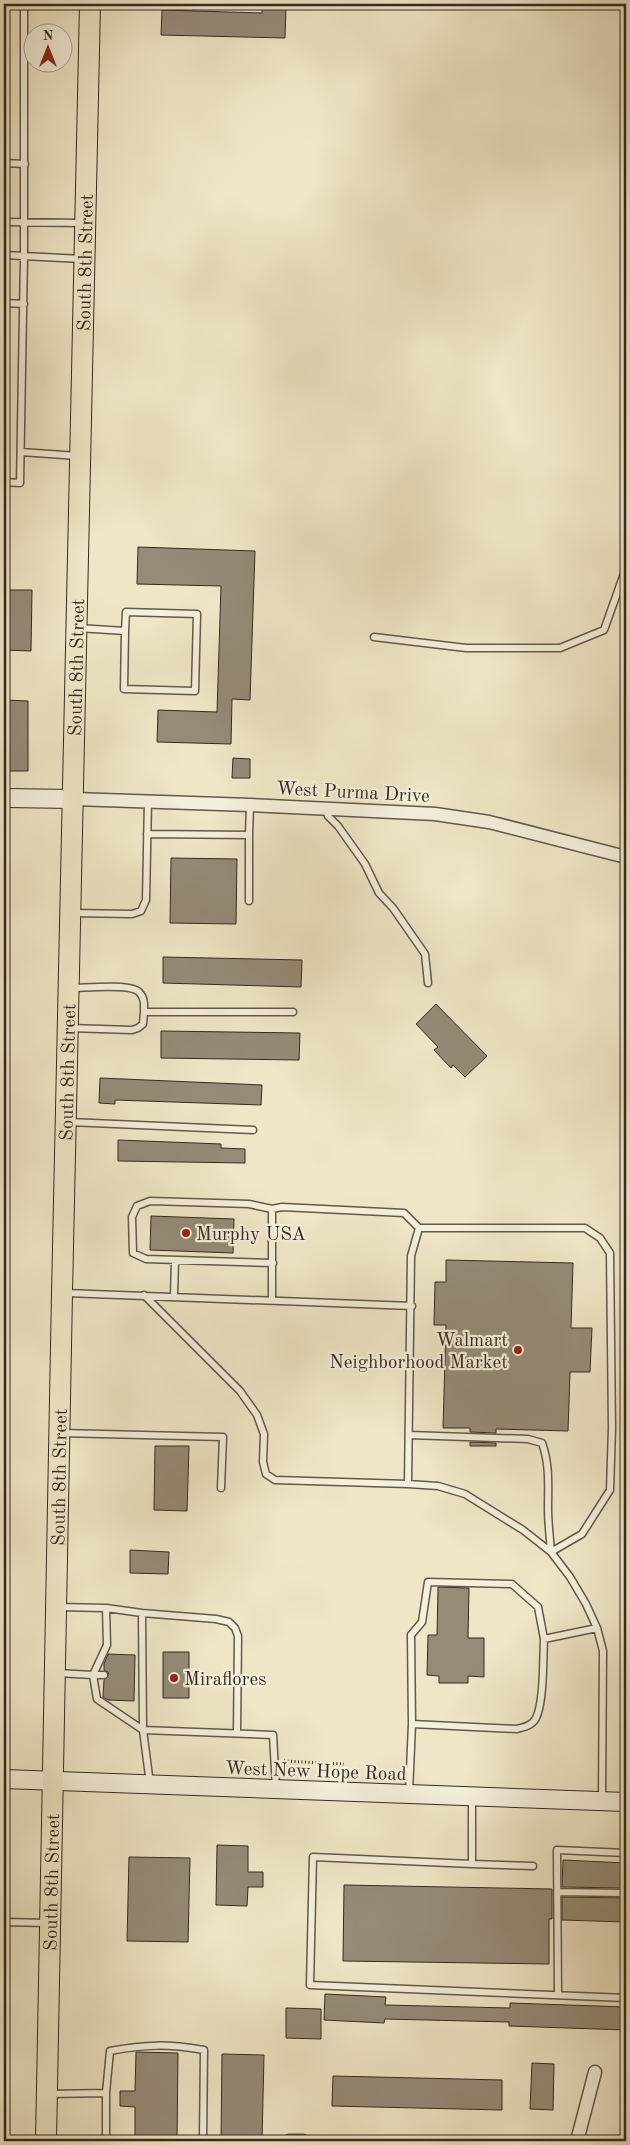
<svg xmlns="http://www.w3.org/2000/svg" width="630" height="2145" font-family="'Old Standard TT',serif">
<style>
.building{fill:#958b77;stroke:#342921}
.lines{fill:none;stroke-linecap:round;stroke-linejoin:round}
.lane-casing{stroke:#63584a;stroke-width:9}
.street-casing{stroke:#63584a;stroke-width:15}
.secondary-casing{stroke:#342921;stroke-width:20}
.primary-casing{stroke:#342921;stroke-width:22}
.path{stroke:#342921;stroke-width:3;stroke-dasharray:1 2.5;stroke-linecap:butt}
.lane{stroke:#f5efdb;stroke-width:6}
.street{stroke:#f5efdb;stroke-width:12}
.secondary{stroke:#f5efdb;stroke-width:18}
.primary{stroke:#efe6c7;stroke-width:20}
.poi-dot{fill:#8f2418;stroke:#f5efdb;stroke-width:2}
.labels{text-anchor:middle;stroke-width:4.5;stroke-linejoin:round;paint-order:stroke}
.street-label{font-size:19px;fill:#342921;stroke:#f5efdb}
.poi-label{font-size:19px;fill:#342921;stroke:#f5efdb;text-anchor:start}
</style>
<rect width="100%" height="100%" fill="#efe6c7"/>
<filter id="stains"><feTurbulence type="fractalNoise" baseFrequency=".004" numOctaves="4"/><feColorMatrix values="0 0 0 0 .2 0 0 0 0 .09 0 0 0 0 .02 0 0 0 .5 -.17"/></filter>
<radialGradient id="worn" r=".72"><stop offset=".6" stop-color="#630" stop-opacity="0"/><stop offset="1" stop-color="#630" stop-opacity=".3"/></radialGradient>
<path class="building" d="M262,4H286L285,38L161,35L162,10L262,13Z
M138,547L255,551L250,700L232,699L231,744L157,742L158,710L217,712L221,586L137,584Z
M4,590H32L31,651L4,650Z
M4,700L28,701V771H4Z
M233,758L250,759V778H232Z
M171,858L237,859L236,924L170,923Z
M163,957L302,960L301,987L163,983Z
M436,1004L487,1056L465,1077L453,1065L451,1068L434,1050L438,1047L416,1024Z
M161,1031L300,1033L299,1060L161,1058Z
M100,1078L262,1085L261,1105L115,1100V1104L99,1103Z
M118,1140L221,1144V1148L245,1149V1163L118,1161Z
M151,1216L234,1219L233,1253L150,1250Z
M446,1260L573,1263L571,1328H592L590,1372H570L568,1431L496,1429V1433L470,1432V1428H443L446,1325H434L435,1282H446Z
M470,1442L496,1443V1446H470Z
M155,1446H189L187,1511L154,1510Z
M130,1550L169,1552L168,1574L130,1573Z
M438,1587L469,1588L468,1638H484V1677L468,1676V1683H439V1676L427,1675L428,1635H437Z
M163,1652H189V1698H163Z
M108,1654L135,1655L134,1701L108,1700L103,1697L104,1680L109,1675L108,1672L104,1670V1664Z
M217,1845L248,1846V1872H263V1887H248L247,1906L216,1905Z
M129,1857L190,1858L188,1942L127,1941Z
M563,1860L626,1863V1888L562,1887Z
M344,1885L552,1889V1919H549V1964L343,1961Z
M562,1897L626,1898V1922L562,1920Z
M325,1994L386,1997L385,2005L510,2008V2003L626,2007V2030L509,2026V2022L385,2019L384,2023L324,2020Z
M286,2008L321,2009V2039L286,2038Z
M136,2052L178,2053L177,2141H135V2107L120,2106V2091H135Z
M222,2054L264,2055L262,2141H221Z
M532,2063L554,2064L553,2110L530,2109Z
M333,2076L502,2080V2110L332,2106Z"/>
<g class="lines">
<g class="lane-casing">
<path id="lane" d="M4,163L25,164
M4,222L82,223
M4,255L82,259
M4,303L24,304
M21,452L78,456
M4,482L20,483L24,256V4
M78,628L125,631L124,689L195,691L197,614L126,612L125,631
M374,637L466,648H560L604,630L626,568
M326,809L328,816L338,826L365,864L379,893L393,908L425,954L428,983
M147,834L249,835L250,805
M249,835V901
M72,913L132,914L141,911L146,900L148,801
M72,988C86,988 130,983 139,992C145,998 144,1005 144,1012H293
M69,1028L132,1030L138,1028L143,1024L144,1012
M69,1122L253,1130
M272,1209L249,1204L150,1201L137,1206L132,1217L133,1253L146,1259L273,1263
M66,1293L412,1306
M144,1295L240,1391L257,1415L264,1434L263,1462L266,1474L275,1480L408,1484L438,1486L465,1494L523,1530L551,1552L570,1577L586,1604L597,1628L603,1651L602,1800
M174,1296L175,1260
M272,1300V1209L282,1207L404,1213L419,1228H585L600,1238L610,1253L612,1428L610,1490L582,1534L551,1552C550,1538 548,1523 548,1509C548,1486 550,1465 542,1443L528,1439L409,1435
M61,1433L223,1437L221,1488
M408,1484L411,1256L419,1228
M106,1608L142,1613L216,1619L229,1622L235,1628L238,1636L237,1732
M142,1613L143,1730
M57,1673L93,1675L107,1645L106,1608L58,1607
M104,1675H93L97,1699L143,1730
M412,1724L411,1635L422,1622L428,1582L512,1584L538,1607L544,1639
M150,1784L143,1730L273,1735L276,1788
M409,1793L412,1724L517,1729C524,1727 532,1726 536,1718C544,1702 543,1658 544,1639L597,1628
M472,1798V1864L313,1857L310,1985L626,1998
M472,1864L533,1866
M558,1892L626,1893
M4,1922L47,1923
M558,1994L557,1850L626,1853
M106,2093L110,2051C146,2044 168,2044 204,2050L203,2141
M49,2094L106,2093V2141"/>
</g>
<g class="street-casing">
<path id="street" d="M74,799L250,805L435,814L489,822L626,857
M289,2141H303
M577,2141L595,2072"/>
</g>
<g class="secondary-casing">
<path id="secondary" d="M4,798L74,799
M4,1779L626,1802"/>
</g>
<g class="primary-casing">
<g id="primary">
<path id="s1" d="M46,2141L62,1293L90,4"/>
</g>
</g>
<path class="path" d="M284,1761L344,1764"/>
<use href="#lane" class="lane"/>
<use href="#street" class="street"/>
<use href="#secondary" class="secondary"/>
<use href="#primary" class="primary"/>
</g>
<g class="poi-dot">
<circle cx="186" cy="1233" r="5"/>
<circle cx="518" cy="1350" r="5"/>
<circle cx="174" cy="1678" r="5"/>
</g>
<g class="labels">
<g class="street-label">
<text dy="7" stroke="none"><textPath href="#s1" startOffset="1879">South 8th Street</textPath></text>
<text dy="7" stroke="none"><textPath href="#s1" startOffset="1474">South 8th Street</textPath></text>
<text transform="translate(353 791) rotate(3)" y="7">West Purma Drive</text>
<text dy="7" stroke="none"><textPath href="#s1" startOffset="1069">South 8th Street</textPath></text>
<text dy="7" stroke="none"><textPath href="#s1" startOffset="664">South 8th Street</textPath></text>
<text transform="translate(316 1770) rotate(2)" y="7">West New Hope Road</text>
<text dy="7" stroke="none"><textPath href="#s1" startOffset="259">South 8th Street</textPath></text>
</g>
<g class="poi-label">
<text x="196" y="1240">Murphy USA</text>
<text x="508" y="1346" text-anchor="end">Walmart<tspan x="508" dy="22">Neighborhood Market</tspan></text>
<text x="184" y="1685">Miraflores</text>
</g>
</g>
<rect width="630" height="2145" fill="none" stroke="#efe6c7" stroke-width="20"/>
<rect x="5" y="5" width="620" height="2135" fill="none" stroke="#342921" stroke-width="2.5"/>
<rect x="10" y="10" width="610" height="2125" fill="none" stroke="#342921"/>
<g transform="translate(48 48)"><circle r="24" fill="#f5efdb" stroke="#a8a091"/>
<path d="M0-4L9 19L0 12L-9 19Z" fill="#8f2418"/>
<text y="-8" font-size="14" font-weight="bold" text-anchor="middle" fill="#342921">N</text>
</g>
<rect width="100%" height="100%" filter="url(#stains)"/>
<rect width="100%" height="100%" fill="url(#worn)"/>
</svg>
